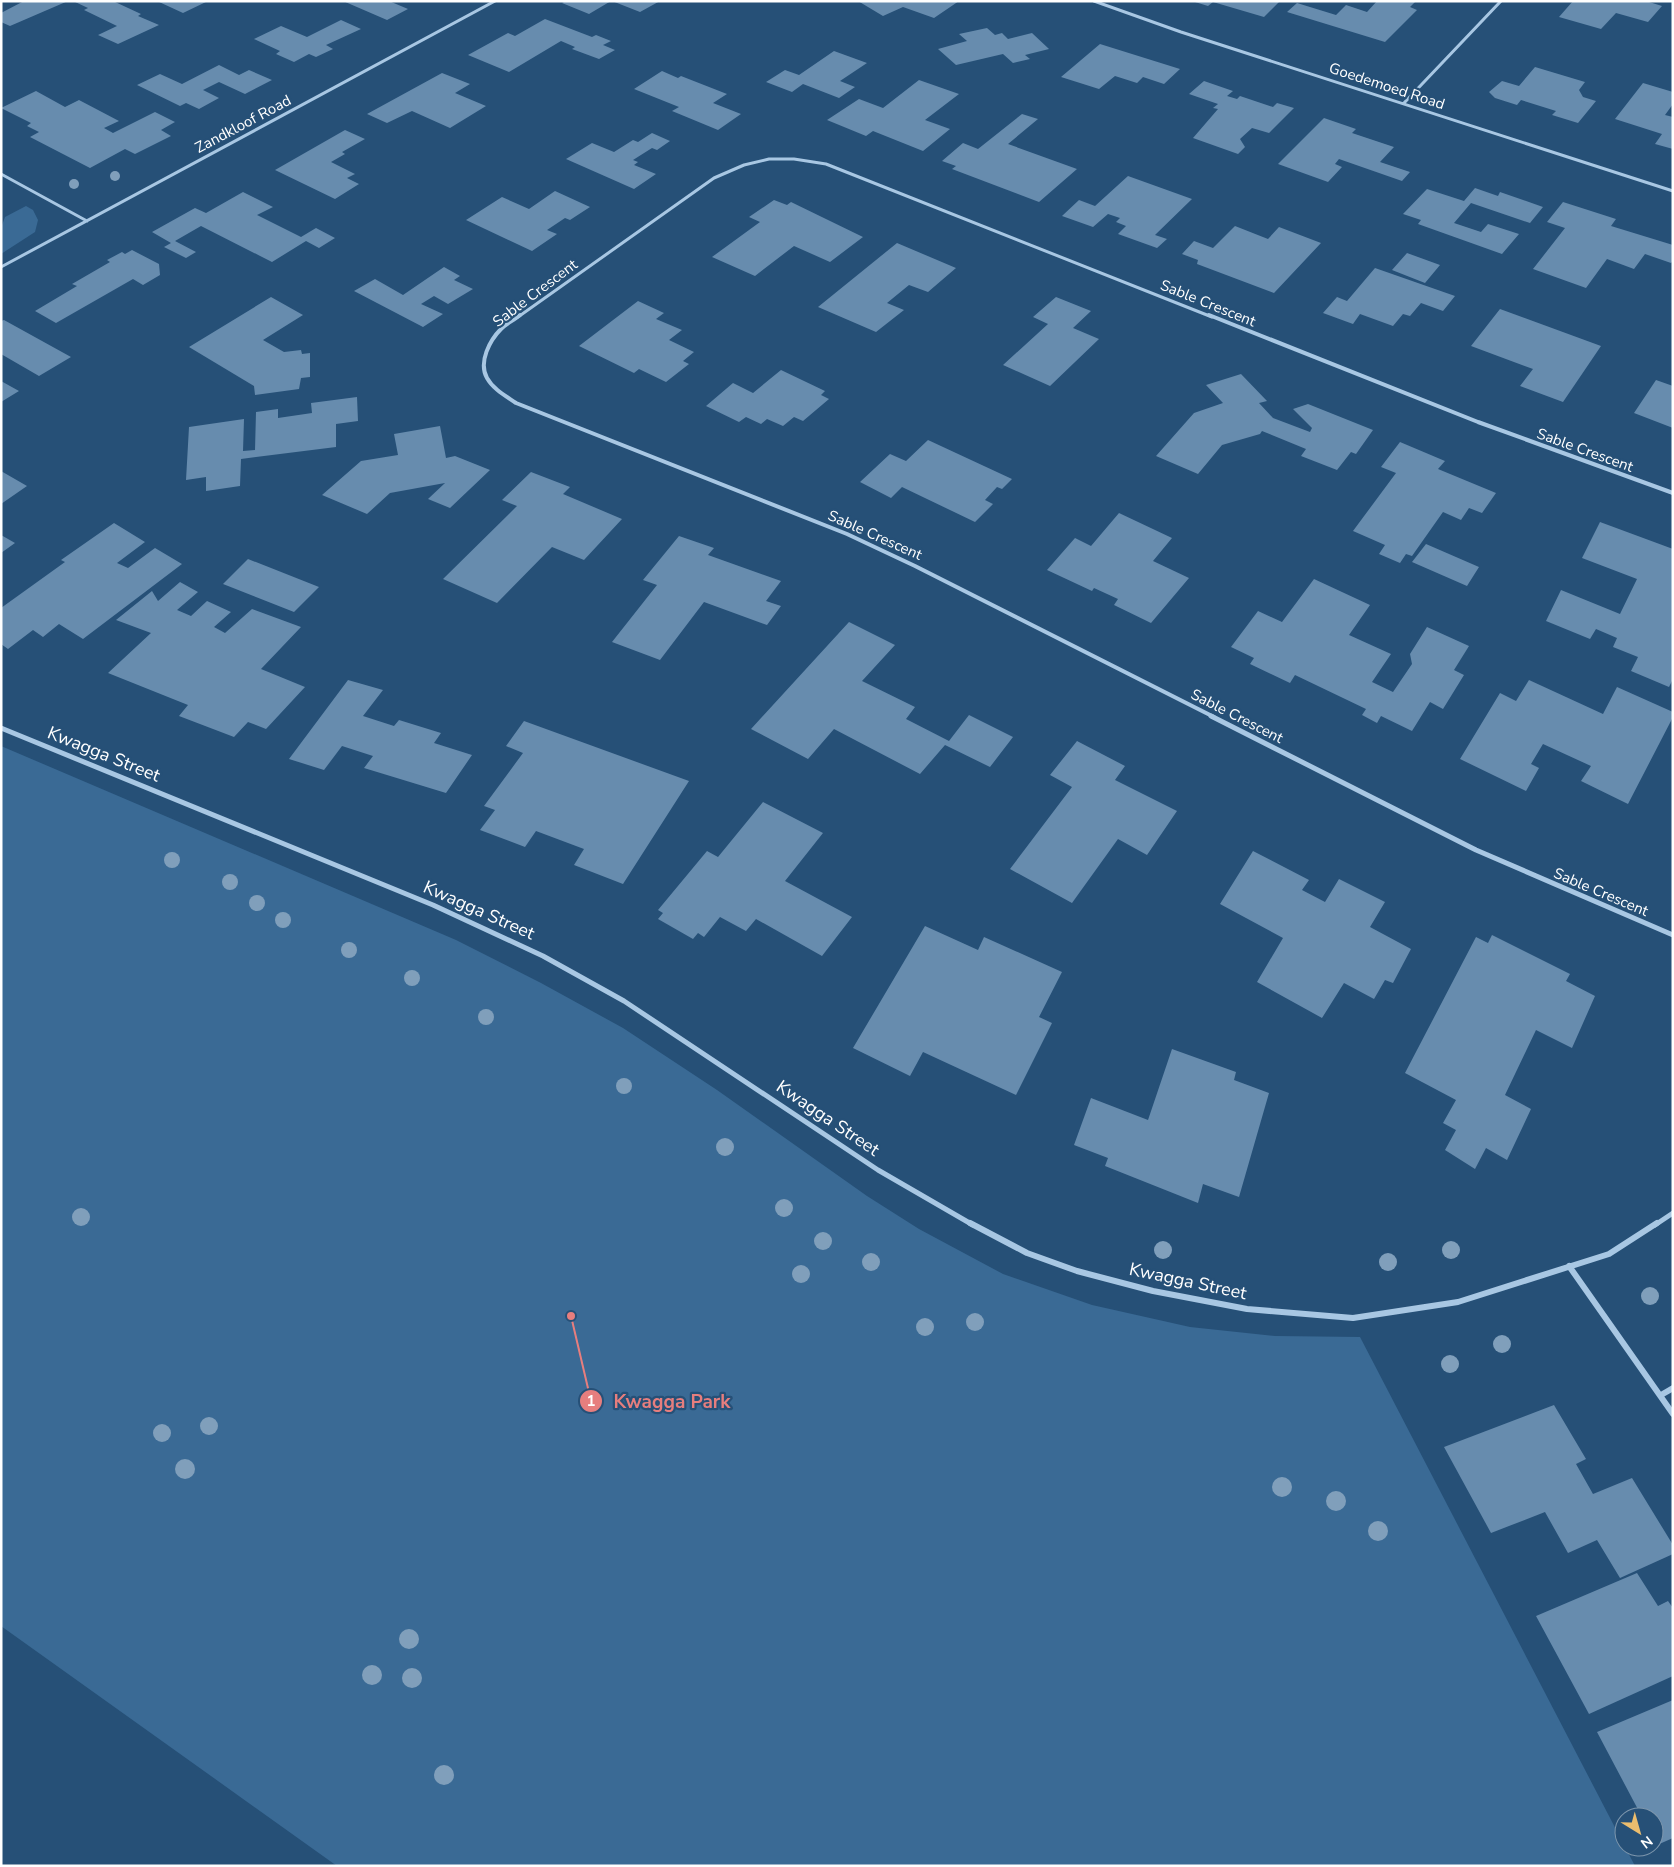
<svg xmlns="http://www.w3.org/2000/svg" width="1674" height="1867" font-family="'Nunito Sans',sans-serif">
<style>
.green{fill:#3a6a95}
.building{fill:#678cae}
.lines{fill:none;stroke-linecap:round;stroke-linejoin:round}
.street-far3{stroke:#a8c7e3;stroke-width:3}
.street-far2{stroke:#a8c7e3;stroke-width:4}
.street-far1{stroke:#a8c7e3;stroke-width:5}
.street{stroke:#a8c7e3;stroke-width:6}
.tree{fill:#809fbb}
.labels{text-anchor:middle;stroke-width:4.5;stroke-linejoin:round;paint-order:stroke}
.far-street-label{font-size:15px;fill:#fff;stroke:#265077}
.street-label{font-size:18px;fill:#fff;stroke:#265077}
.leader{fill:none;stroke:#e67e7e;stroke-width:2}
.callout-dot{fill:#e67e7e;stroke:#265077;stroke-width:2}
.mark-label{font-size:15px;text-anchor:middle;font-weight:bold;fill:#fff}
.callout-label{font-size:19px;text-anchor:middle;font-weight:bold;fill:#e67e7e;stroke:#265077;stroke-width:4.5;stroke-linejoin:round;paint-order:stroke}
</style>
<rect width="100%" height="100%" fill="#265077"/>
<path class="green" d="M26,206L33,210L38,220L35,232L1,254V228L5,217Z
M1,746L456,940L541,983L623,1028L717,1090L867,1196L919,1229L1003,1274L1092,1305L1190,1327L1275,1336L1360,1337L1635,1866H337L1,1626Z"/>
<path class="building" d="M24,1H68L10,26L1,22V13Z
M73,1H113L141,14L138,16L159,25L118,44L98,35L117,26L84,10L88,8Z
M157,1H208L183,13Z
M343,1H389L408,9L387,20Z
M566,1H611L589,14L562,3Z
M612,1H660L640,12Z
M858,1H959L934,18L903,7L883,16Z
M1213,1H1280L1264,17L1213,2L1208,6L1195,2Z
M1377,1H1416L1410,7L1417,10L1385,42L1287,12L1297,3L1336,15L1346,5L1367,12Z
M1573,1H1646L1662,6L1648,22L1616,13L1601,29L1559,17Z
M545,19L592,37L596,35L611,41L603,45L615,50L599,59L572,49L575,47L561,41L509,72L468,55L508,33L515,36Z
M341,20L361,29L326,45L333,49L316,57L309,54L294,62L276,54L280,51L254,39L281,26L307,37Z
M987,28L995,35L1002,33L1008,39L1032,33L1049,49L1025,55L1030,59L1013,63L1003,54L956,65L938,49L967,41L959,34Z
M1100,44L1180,69L1164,84L1143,77L1137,83L1115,76L1099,89L1061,77Z
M834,51L867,63L840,81L855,87L839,98L803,84L792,92L766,82L785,70L799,75Z
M219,65L239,75L249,70L272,80L245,94L219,82L203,90L219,98L199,109L186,103L180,106L137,85L160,74L182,84Z
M1535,67L1585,82L1579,90L1583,97L1596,101L1578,123L1552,115L1556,111L1521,100L1517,105L1495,98L1489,92L1502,81L1519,86Z
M662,71L678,78L681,76L727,94L713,103L741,114L718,130L672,111L679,107L634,89Z
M442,73L470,84L455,93L486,106L450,128L412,111L387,123L367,114Z
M919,80L959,94L925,120L950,129L923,151L873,131L866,136L827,120L859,99L883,108Z
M1204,81L1233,91L1227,96L1237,99L1240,96L1273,107L1277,103L1294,108L1269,133L1252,128L1240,139L1245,147L1238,154L1193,138L1218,109L1213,108L1218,104L1189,94Z
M1643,83L1673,92V104L1665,115L1673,117V149L1655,144L1662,134L1615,119Z
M36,91L65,107L79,100L119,121L104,128L113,133L155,112L175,122L161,130L171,136L135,154L125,149L90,168L30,137L39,132L27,126L31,123L1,108Z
M1022,114L1038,119L1008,144L1077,169L1039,202L952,169L956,166L942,161L963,143L978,149Z
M1324,118L1356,129L1352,133L1394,147L1380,162L1410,172L1402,181L1339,159L1335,164L1342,167L1328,182L1278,164Z
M345,130L365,139L342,152L345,154L331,162L355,174L347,178L359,184L335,199L275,170Z
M652,133L670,141L657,150L652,148L633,160L638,162L634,165L656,174L634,189L566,159L592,143L614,152L633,140L638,142Z
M1128,176L1192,199L1155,235L1167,239L1157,248L1118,234L1126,226L1116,222L1120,218L1108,214L1093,227L1062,216L1079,200L1095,206Z
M1475,188L1498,196L1500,192L1543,207L1530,223L1471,203L1454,223L1481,232L1488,224L1519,234L1502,254L1418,224L1421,220L1403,214L1427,189L1464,201Z
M555,191L590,207L570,220L565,218L547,230L557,234L532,251L466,220L502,197L529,209Z
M243,192L273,207L257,215L301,237L316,228L335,238L319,248L306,241L272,262L201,226L175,241L196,252L186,258L164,247L171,243L152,232L195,208L206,213Z
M774,200L787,205L791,202L863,237L830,262L794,246L755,276L712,257L760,222L749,217Z
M1563,202L1616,219L1611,226L1673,245V261L1671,263L1645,254L1634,269L1607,259L1586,288L1533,269L1565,228L1547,222Z
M1235,226L1268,239L1279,227L1321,243L1274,293L1197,264L1198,260L1182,254L1194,241L1213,248Z
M897,243L956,268L928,292L909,285L887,303L904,310L876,332L818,307Z
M132,250L159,264L160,275L143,285L133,279L56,323L35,311L77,286L72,284L110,262L107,260L122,252L125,254Z
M1407,253L1440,265L1425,283L1392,270Z
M444,267L460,276L454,280L473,289L448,304L434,296L421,304L443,314L423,327L354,291L375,279L403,295Z
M1375,268L1455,296L1443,311L1421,303L1410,316L1403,314L1393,326L1360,314L1353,324L1323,313L1337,297L1347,301Z
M271,297L303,315L263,340L284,352L301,350L302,354L310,353V377L301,378L299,389L255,395L254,386L189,347Z
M1056,297L1091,311L1073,328L1099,339L1050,386L1003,365L1048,324L1033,317Z
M638,301L664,313L656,319L682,330L669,340L694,352L683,361L689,364L666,382L639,369L634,373L579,346Z
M1500,309L1601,346L1563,402L1520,386L1533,369L1471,346Z
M4,320L71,357L39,376L1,354V321Z
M781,370L825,391L821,395L829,399L803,421L794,417L783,426L767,419L761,424L746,417L739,422L706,406L733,383L753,393Z
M1241,374L1267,401L1259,403L1273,418L1310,432L1312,428L1293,409L1308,404L1373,430L1356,454L1351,452L1337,470L1301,456L1306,449L1262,431L1260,434L1222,445L1198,474L1156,456L1194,413L1223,403L1206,385Z
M1656,380L1673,386V428L1634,413Z
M1,381L19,391L1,402Z
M357,397L358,421L336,424V447L241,459L240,486L206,491V477L186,480L189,427L244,419L243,451L255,450L256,412L278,409V418L312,413L311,403Z
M440,426L446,458L455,456L490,470L450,508L428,499L445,483L390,493L367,514L322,495L361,461L398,455L394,434Z
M928,440L1012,479L1002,489L997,487L985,500L993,504L975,522L902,487L891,498L860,482L890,454L906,461Z
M1400,442L1445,461L1438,469L1496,493L1482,513L1469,508L1461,520L1443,512L1412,556L1406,554L1400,563L1379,554L1385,545L1353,531L1396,473L1381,467Z
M1,471L27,486L1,504Z
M531,472L570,487L563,494L622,519L584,560L552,547L497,603L443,579L517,506L502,500Z
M1119,513L1172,538L1153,561L1189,578L1151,623L1114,605L1118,599L1094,588L1092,591L1047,570L1075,538L1091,546Z
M1600,522L1673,549V679L1669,687L1631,671L1638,657L1613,647L1617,638L1596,629L1590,639L1546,621L1561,590L1620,614L1637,579L1582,558Z
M114,523L145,542L117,563L128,568L155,548L182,564L83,639L59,624L43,637L33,630L8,649L1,644V608L65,562L61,560Z
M1,535L15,543L1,553Z
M679,536L714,548L708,555L781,581L766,601L781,606L767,625L704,602L660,660L612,642L657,585L643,580Z
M1426,544L1479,567L1467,586L1412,562Z
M248,559L319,587L294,612L223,584Z
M1314,579L1370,605L1349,635L1391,654L1372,682L1393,692L1412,664L1410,654L1427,627L1469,646L1454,670L1464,675L1443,709L1430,702L1412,731L1381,716L1377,723L1362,715L1366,709L1295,675L1290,683L1250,664L1254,658L1231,647L1258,611L1282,622Z
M180,582L198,592L177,610L191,616L207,601L231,612L214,627L225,633L252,609L301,627L261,669L305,687L266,729L248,722L234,737L179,716L188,705L108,673L151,633L116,620L152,591L158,601Z
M849,622L895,645L862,681L915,707L906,719L949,741L969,715L1013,737L990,767L945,745L920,774L834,729L808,759L751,729Z
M348,680L383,690L363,716L394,726L399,720L441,733L434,743L472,755L446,793L364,768L373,756L342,746L324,770L289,759Z
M1529,680L1603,714L1617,687L1673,712V717L1628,804L1581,781L1591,766L1543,744L1531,764L1539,768L1526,791L1460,759L1500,693L1516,701Z
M524,721L689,781L623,884L574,865L584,849L536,831L525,847L480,830L495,810L484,806L523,753L506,746Z
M1077,741L1125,766L1115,780L1177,811L1147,855L1118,839L1072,903L1010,869L1072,787L1050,775Z
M763,802L823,833L785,881L852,917L822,956L756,919L746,931L720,917L704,937L698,933L693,939L658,919L663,913L658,910L707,851L718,857Z
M1253,851L1309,880L1302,890L1325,902L1339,879L1385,902L1370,927L1411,949L1393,983L1385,980L1374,999L1344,983L1322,1018L1257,982L1283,938L1220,904Z
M925,926L978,950L984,937L1062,972L1039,1017L1052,1023L1016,1095L923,1052L910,1076L853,1048Z
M1492,935L1570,974L1566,981L1595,996L1572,1048L1536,1030L1505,1095L1531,1109L1507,1160L1486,1148L1475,1169L1445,1150L1456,1130L1443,1123L1456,1100L1405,1073L1476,937L1488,943Z
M1172,1049L1236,1072L1234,1080L1269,1093L1239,1197L1203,1184L1198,1203L1105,1166L1108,1158L1074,1145L1091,1098L1148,1120Z
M1554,1405L1586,1459L1576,1464L1593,1494L1632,1478L1673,1545V1554L1620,1578L1597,1540L1568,1553L1545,1512L1491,1533L1444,1447Z
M1637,1573L1658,1606L1668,1601L1673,1608V1676L1589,1714L1536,1616Z
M1673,1700V1838L1657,1845L1654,1840V1817H1642L1597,1732Z"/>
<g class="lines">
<path class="street-far3" d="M1094,1L1181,32L1673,191
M1404,103L1501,1
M1,174L87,221
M1,267L495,1
M518,317L714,178L744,165L769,159H794L826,164L1212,317"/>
<path class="street-far2" d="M520,315C514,320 506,324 501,329C490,340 478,362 487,378C493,389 506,396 516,403L847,534L915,566L1214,717
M1209,315L1478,422L1673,493"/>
<path class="street-far1" d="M1211,716L1476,850L1673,935
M1,728L433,905L543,956L624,1001L878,1170L973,1225
M1655,1225L1673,1213"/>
<path class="street" d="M970,1223L1027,1253L1077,1271L1153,1291L1247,1309L1353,1318L1458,1302L1609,1254L1657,1223
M1569,1266L1673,1414
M1661,1395L1673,1388"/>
</g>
<g class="tree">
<circle cx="115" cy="176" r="5"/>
<circle cx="74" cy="184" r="5"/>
<circle cx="172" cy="860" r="8"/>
<circle cx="230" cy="882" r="8"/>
<circle cx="257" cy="903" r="8"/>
<circle cx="283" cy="920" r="8"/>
<circle cx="349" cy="950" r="8"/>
<circle cx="412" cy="978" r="8"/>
<circle cx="486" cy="1017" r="8"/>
<circle cx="624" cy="1086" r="8"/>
<circle cx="725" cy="1147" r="9"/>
<circle cx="784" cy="1208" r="9"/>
<circle cx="81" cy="1217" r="9"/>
<circle cx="823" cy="1241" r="9"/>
<circle cx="1163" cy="1250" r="9"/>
<circle cx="1451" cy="1250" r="9"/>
<circle cx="871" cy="1262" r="9"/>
<circle cx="1388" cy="1262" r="9"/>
<circle cx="801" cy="1274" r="9"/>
<circle cx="1650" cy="1296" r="9"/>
<circle cx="975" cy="1322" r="9"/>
<circle cx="925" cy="1327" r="9"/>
<circle cx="1502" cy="1344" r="9"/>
<circle cx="1450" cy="1364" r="9"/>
<circle cx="209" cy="1426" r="9"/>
<circle cx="162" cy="1433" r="9"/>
<circle cx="185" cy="1469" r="10"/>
<circle cx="1282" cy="1487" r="10"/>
<circle cx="1336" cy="1501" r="10"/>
<circle cx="1378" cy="1531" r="10"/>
<circle cx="409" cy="1639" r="10"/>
<circle cx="372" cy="1675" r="10"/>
<circle cx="412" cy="1678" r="10"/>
<circle cx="444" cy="1775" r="10"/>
</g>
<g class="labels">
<g class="far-street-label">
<text transform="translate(1387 86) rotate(18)" y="5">Goedemoed Road</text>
<text transform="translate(243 124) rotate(-28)" y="5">Zandkloof Road</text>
<text transform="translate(535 293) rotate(-37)" y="5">Sable Crescent</text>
<text transform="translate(1208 303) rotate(22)" y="5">Sable Crescent</text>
<text transform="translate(1585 450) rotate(20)" y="5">Sable Crescent</text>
<text transform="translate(875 535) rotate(24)" y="5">Sable Crescent</text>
<text transform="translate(1237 716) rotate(27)" y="5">Sable Crescent</text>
<text transform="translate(1601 892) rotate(23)" y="5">Sable Crescent</text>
</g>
<g class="street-label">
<text transform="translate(104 754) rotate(22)" y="6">Kwagga Street</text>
<text transform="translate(479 910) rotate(24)" y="6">Kwagga Street</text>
<text transform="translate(828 1118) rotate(34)" y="6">Kwagga Street</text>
<text transform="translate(1188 1281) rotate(12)" y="6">Kwagga Street</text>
</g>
</g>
<path class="leader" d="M571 1316L591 1401"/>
<g class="callout-dot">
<circle cx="571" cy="1316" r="5"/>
<circle cx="591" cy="1401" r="12"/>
</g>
<g class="mark-label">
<text x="591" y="1406">1</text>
</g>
<g class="callout-label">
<text x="672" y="1408">Kwagga Park</text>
</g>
<rect width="1674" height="1867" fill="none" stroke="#ffffff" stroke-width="5"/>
<g transform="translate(1639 1832) rotate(143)"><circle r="24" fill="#265077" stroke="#7d96ad"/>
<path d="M0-4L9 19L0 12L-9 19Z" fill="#ebbd6e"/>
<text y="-8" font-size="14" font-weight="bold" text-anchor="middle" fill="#ffffff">N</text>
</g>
</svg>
